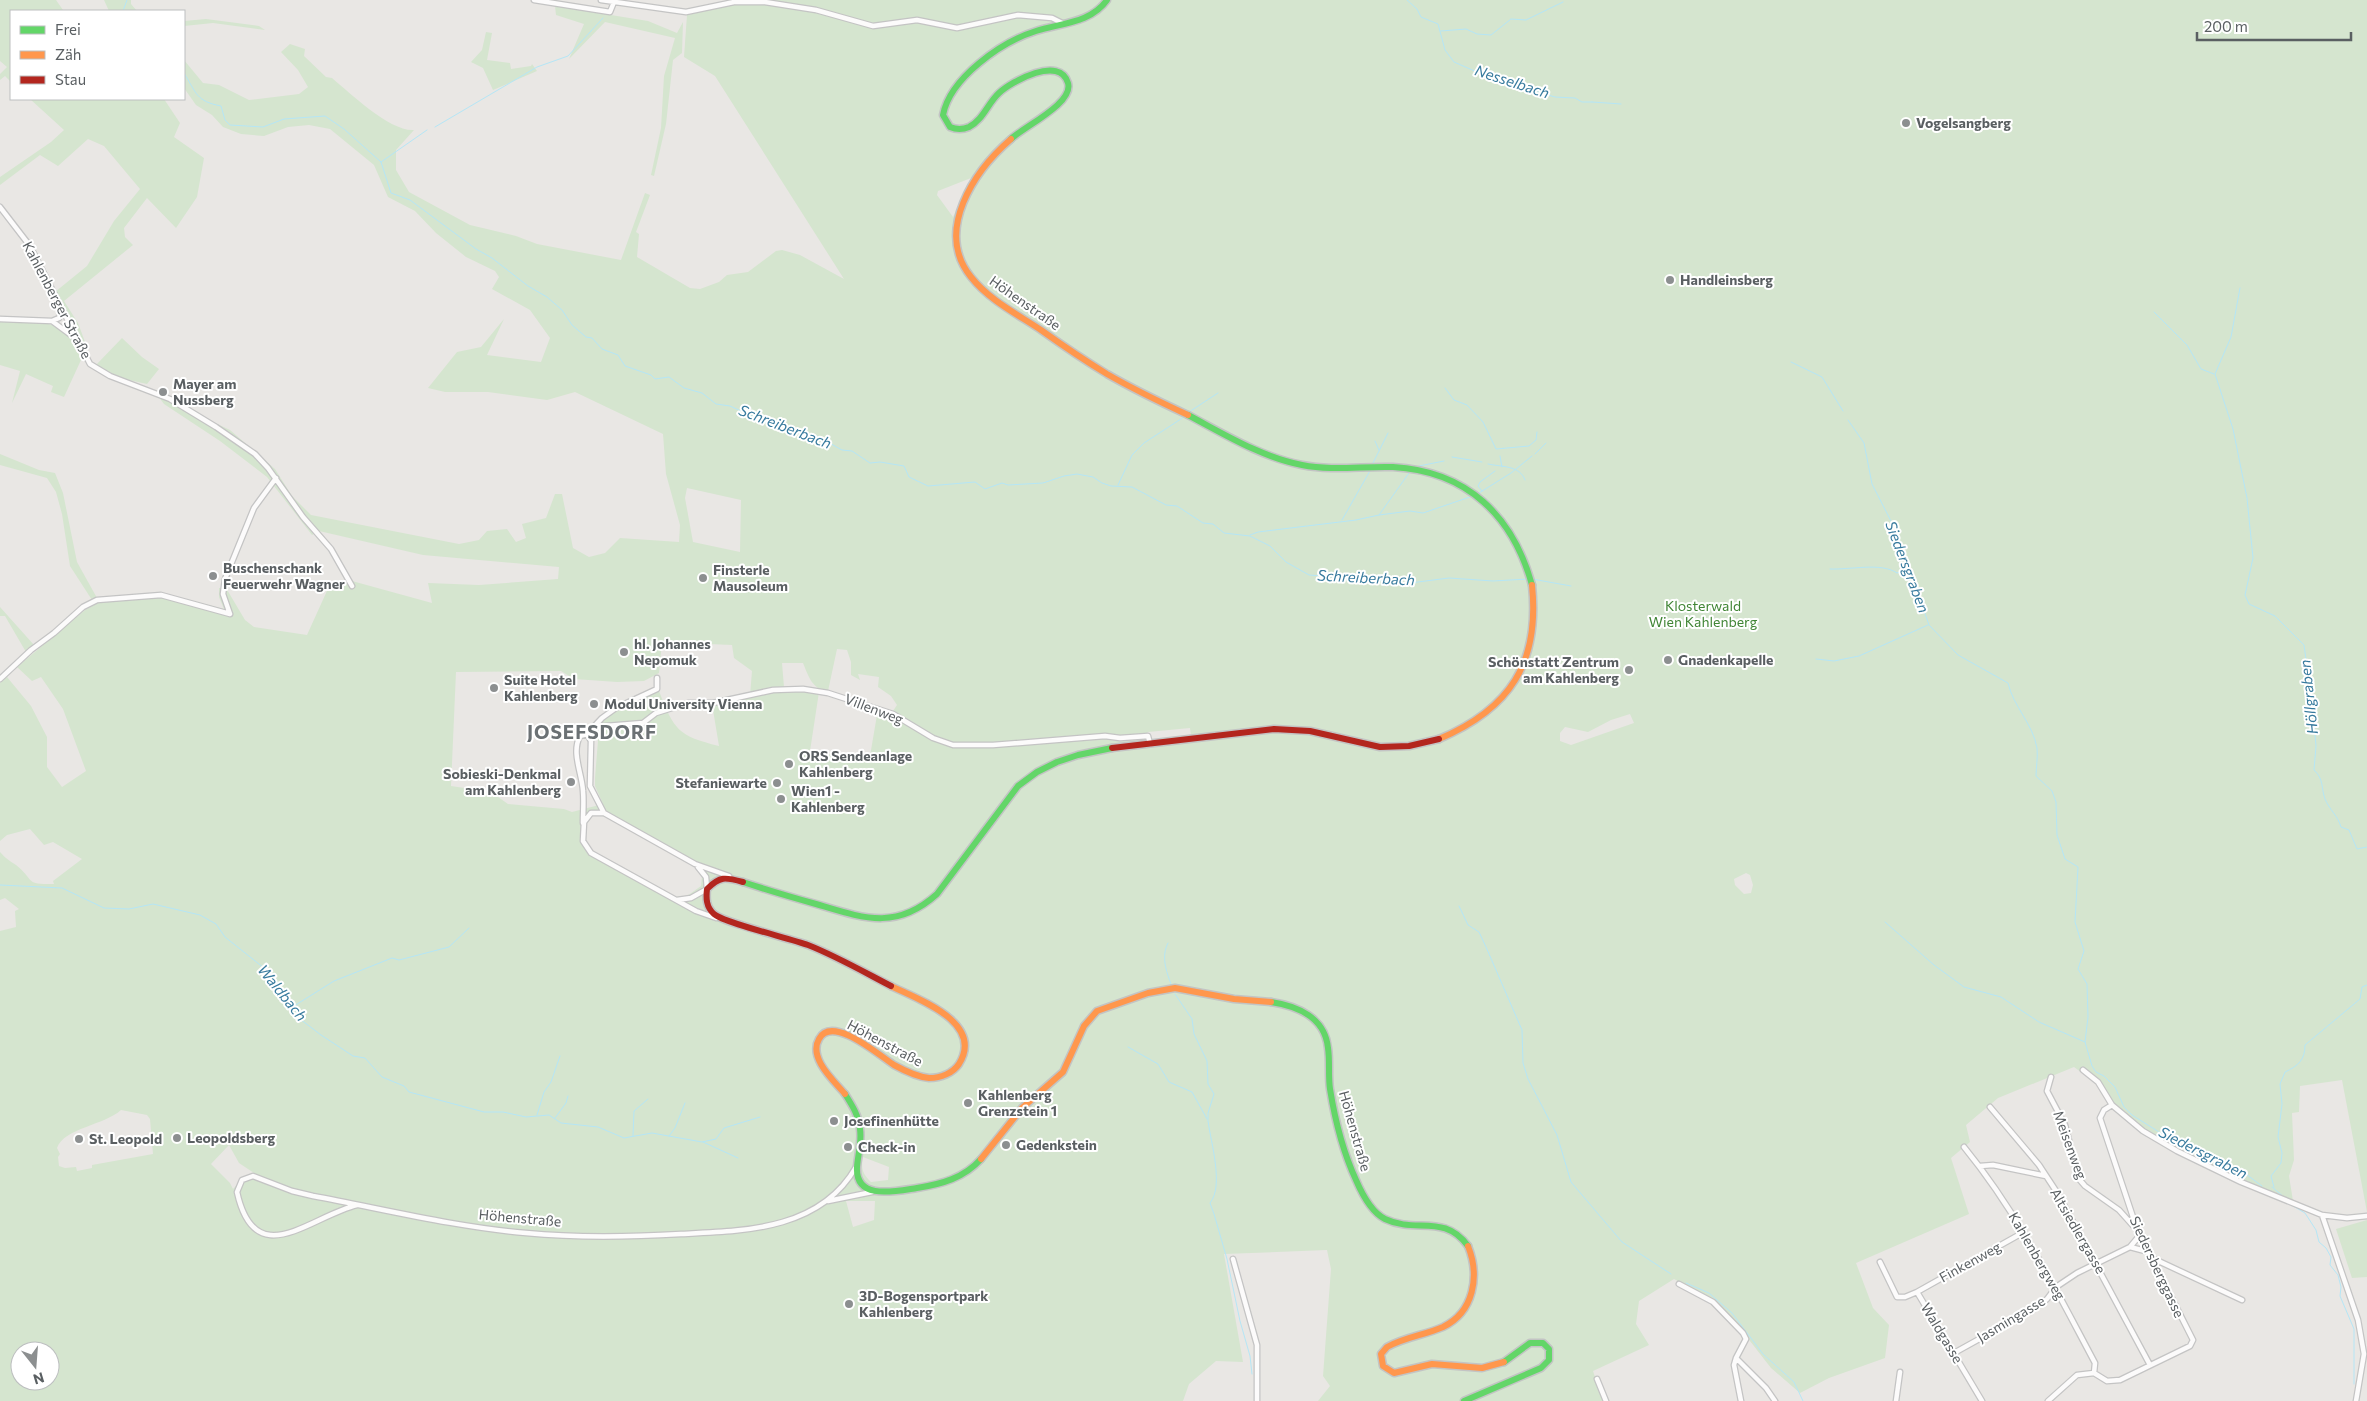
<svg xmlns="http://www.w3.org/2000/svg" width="2367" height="1401" font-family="Commissioner,sans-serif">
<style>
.green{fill:#d5e5cf;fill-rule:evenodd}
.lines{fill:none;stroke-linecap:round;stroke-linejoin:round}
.stream{stroke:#b5e6f6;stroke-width:1}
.street-casing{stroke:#c4c4c4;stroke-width:7}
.fast-casing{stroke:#c3c4c4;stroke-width:9}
.slow-casing{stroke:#c3c4c4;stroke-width:9}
.jam-casing{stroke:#c3c4c4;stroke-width:9}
.street{stroke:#fcfbfb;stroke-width:4.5}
.fast{stroke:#63d668;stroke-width:6}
.slow{stroke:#ff974d;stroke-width:6}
.jam{stroke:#b3261e;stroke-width:6}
.poi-dot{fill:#8c8f90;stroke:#fff;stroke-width:2}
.labels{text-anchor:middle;stroke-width:4;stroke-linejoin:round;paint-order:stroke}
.poi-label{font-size:14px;font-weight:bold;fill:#5a5f62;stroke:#fff;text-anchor:start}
.street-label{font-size:14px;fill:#5a5f62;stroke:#fff}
.park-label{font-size:14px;fill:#408535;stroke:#fff}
.water-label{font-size:15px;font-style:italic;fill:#387b9e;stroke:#fff}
.district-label{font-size:19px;font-weight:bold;letter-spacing:1px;fill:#6b7174;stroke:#fff}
</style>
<rect width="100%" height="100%" fill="#e9e7e4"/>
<path class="green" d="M0,0H56L63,10L11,11V82L5,76L0,80V74L7,67L0,61Z
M104,0H131V4L137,11H109Z
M755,0H2367V1212L2342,1080L2300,1086L2299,1112L2292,1113L2294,1160L2289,1176L2293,1201L2225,1174L2144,1131L2114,1104L2097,1084L2074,1067L1998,1098L1966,1125L1970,1142L1951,1158L1969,1214L1856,1263L1873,1308L1889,1325L1885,1358L1829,1378L1800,1393L1771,1368L1729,1314L1709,1297L1674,1279L1639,1301L1636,1324L1649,1345L1593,1371L1603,1401H1318L1330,1386L1323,1376L1331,1269L1327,1250L1224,1254L1243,1362L1216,1361L1189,1384L1183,1401H0V931L16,927L15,911L19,909L5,898L0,900V852C5,858 10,861 16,865C35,880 24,885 54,884L53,881L82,859L53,842L44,845L30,829L7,835L0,841V683L7,677L31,706L47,737V767L62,787L86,771L63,709L41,677L32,681L17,667L85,610L100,602L97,598L92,600L70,566L62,514L56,492L47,478L0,465V454L39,470L55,473L63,493L77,562L97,598L148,593L166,594L224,609L219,597V588H226L245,620L254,627L307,635L331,582L348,584L352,581L432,603L428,583L479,585L558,579L559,567L423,555L319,531L312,535L267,477L220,441L164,404L158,396L230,430L275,469L292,496L311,515L459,544L479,540L487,531L507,529L516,542L526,538L522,524L546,518L555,494H562L573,548L589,557L605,553L620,538L679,542L680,525L666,474L663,434L575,392L547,400L488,392H445L428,388L457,352L481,347L504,319L487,355L541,362L550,338L530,310L492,289L499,277L495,271L466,257L436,233L415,211L388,197L374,165L330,129L309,125L288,127L264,136L241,134L223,127L212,115L196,105L184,88V60L203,83L219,85L249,100L299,94L308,87L298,70L281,52L290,44L305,49L304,56L326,77L332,78C351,94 391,132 414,130L396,150V170L409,192L470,225L516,236L537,244L621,260L645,193L650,195L636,232L639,234L637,257L690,288L700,289L719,282L727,275L748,272L776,251L782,250L800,255L844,279L715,76L684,57L687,15ZM971,178L953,217L937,195L938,191ZM687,488L741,500L740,552L693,542L685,498ZM662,642L732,645L734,658L752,671L750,696L784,687L782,663H803C808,675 812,690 828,691L837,649L847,650L851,662V675L860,680L858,674L879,677L878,687L891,696L897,705L891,714L878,709L869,762L810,751L819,692L780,691L712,704L719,746C678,736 674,730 659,691L605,717L599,728L595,778V786L603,804L572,812L564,809L508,804L491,792L451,786L456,672L561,671L574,679L617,682L644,681L659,673ZM1630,714L1634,723L1571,745L1560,741V733L1565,727L1588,732L1611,720ZM1190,728L1191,736L1145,741L1146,734L1148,732ZM595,815L608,817L696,866L702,876L701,886L687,896L674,897L594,853C584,844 581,828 590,817ZM1746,873L1750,875L1753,885L1751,893L1744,894L1735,885L1734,879ZM121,1110L147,1115L150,1119L153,1154L92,1165V1168L77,1171L76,1167L65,1168L59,1166L58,1157L60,1154L57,1148C64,1128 105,1125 121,1110ZM229,1145L239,1163L254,1173L244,1177L233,1189L230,1183L211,1164ZM863,1157L889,1167L888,1180L871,1182C862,1173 861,1169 863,1157ZM846,1201H875L874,1220L853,1227ZM20,1351H50V1381H20Z
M555,6L648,21L677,33L683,22L682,53L673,60L666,124L654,176L651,175L661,128L664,76L675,38L605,22L569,59L584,24L556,15Z
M206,19L259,26L265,30L213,23L184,26V21Z
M486,32L492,33L487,60L510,63L511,69L531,66L532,64L537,71L493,90L483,68L471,62L482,50Z
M30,99H164L180,123L174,137L204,158L197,197L176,228L147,198L124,228L125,237L133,245L64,301L78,323L88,350L85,353L55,292L87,266L114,221L140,189L104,146L88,139L58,166L40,155L0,185V177L51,142L64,130Z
M0,321C29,321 60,317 76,346C78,350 79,356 81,360L64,397L51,392L53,386L26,374L12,403L20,371L0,365Z
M122,338L142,357L159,369L147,384L120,378L96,365Z
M0,607L34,645L26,652L5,616H0Z
M2367,1220V1277L2352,1278L2336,1229Z"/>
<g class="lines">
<path class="stream" d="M1407,0L1417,9L1421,17L1438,24L1445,50L1454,62L1493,79L1555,97L1575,98L1582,102H1592
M123,11L127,0
M1441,31L1466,29L1477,34L1491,35L1511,19L1526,20L1563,2
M184,73C197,94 196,101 221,106L225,120L230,125L263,127L284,119L325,116L344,129L381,162L391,193L410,200L476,249L492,258L528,286L547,297L562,310L572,325L586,337L592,338L602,349L618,355L625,366L651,375L655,379L669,377L684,388L702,393L716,404L730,406L767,423L781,424L791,429L817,436L842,450L852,451L870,463L880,462L904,466L909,477L928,486L975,482L985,489L1002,483L1008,485L1043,483L1064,476L1077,474L1093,477L1102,483L1111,486L1132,487L1166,505L1177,506L1203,523L1213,524L1224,533L1250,536L1270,546L1286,562L1309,575L1410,583L1449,578L1493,581L1528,579
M1592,102L1621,104
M435,127L537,67L568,56L603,18
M381,162L427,130
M2240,288L2231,337L2215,374L2233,429L2247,498L2253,558L2245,595L2249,604L2275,616L2304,645L2313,711L2316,746L2314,770C2324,779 2321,788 2325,799C2329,809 2338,816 2341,827L2349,830L2357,849L2367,847
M2154,312L2187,345L2201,369L2214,374
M1791,362L1822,377L1843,411
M1445,388L1454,400L1467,405L1483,422L1496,449L1529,446L1536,440L1537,432
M1189,412L1218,393
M1848,420L1864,443L1872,484L1895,529L1929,625L1958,655L2008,683C2013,706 2033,724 2037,748C2038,757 2036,768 2036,776L2052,791L2056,802L2057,835L2065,859L2078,867L2075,922L2084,951L2078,969L2087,984L2088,1017L2085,1042L2092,1066L2096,1072L2104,1076L2115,1087L2124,1107L2132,1115L2186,1149L2191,1148L2201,1156L2208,1153L2219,1161L2239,1169L2262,1186
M1375,441L1379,450
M1535,454L1546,443
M1500,456L1502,467
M1452,457L1482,462
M1488,464C1501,467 1520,465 1525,480
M1372,465L1388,433
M1419,466L1444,461
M1118,485L1132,455L1144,443L1184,417
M1482,491L1478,486L1480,482L1495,471
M1479,493L1511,473L1532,456
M1379,515L1409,473
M1342,520L1371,469
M1250,535L1258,532L1356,520L1379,515L1410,511L1423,513L1470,497
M1830,569C1850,570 1881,562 1897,573L1909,569
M1532,579L1571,586
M1816,659L1834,661L1859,656L1928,625
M0,885L62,888L104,908L129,909L153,904L200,915L216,924L225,937L269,972L278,985L281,996L290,1000L300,1019L321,1035L353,1056L365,1058L382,1077L404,1086L409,1092L484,1112H503L526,1117L549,1115L561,1123L598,1127L624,1138L652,1133L702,1142L716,1139L724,1128L760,1117
M1459,906L1468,925L1479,932L1486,947L1522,1030L1523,1063L1528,1079L1557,1135L1571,1182L1622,1242L1671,1274
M1885,922L1934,965L1964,987L2001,997L2039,1022L2085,1042
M1168,943C1161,956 1166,971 1171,984
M1175,994L1192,1019L1194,1034L1207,1061L1208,1084L1214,1094L1208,1113V1121C1211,1143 1224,1186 1210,1203L1214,1214L1227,1259L1240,1321L1250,1356L1252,1374
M294,1006L334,981L392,958L399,960L449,947L469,928
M1128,1047L1158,1064L1169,1082L1192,1092L1207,1119
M537,1115L544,1092L551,1082L560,1056
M555,1118L566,1103L568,1096
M633,1136L634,1111L648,1099
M669,1136L675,1128L685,1103
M703,1142L738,1158
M2272,1187L2284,1197
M2274,1187L2271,1176L2281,1163L2282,1153L2278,1137L2282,1104L2280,1084L2285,1072C2298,1066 2305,1060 2305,1045L2360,999L2362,987L2367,985
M2288,1203L2305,1213L2316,1230L2319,1242L2326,1248L2331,1257L2330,1265L2338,1275L2341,1287L2340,1296L2354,1329V1384
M1686,1283L1709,1293L1732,1313L1763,1354L1794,1382L1803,1401"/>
<g class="street-casing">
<path id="street" d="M534,0L610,12L614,2
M601,0L686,12L734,2H765L816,10L873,26L917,20L957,28L1018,15L1052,18L1064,24
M0,207L30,246L90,364L110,376L170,399L216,427L255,454L268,468L303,517L331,549L352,586
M0,319L52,321L75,338
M52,321L59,318L62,310
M230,614L223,594L225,579L254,508L276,478
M0,679L31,650L54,633L83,607L97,600L161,595L230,614
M593,727L643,723L656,713L688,703H713L773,690L803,689L828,693L893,714L933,738L953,745H993L1105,736L1120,738L1148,736L1150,744
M587,734L602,718L616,708L657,689V678
M587,734L591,741L590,786L604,813
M583,823C583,812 584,801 583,791C582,773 571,753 580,736L587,734
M677,900L691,898L707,889L706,877L698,867
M716,918L696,911L591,853L583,841L584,822L591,813H604L695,864L729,876
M2083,1070L2098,1082L2112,1105L2143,1131L2177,1151L2241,1182L2322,1215L2347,1218L2367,1216
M2051,1077L2047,1091L2065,1125L2079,1179L2085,1186L2119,1210L2136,1229
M1990,1107L2039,1165L2058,1194L2150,1365
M1964,1147C2018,1213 2055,1288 2095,1363L2094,1373
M1980,1166L1993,1165L2046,1176
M828,1201L872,1192
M357,1205C311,1216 255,1274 237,1192L242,1180L253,1176L292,1191L313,1196C383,1209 455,1227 526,1233C577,1238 630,1237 681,1234C745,1231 820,1230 856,1167
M2322,1215L2358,1320L2364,1354L2356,1401
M2130,1247L2149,1252
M2152,1258L2242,1300
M1233,1259L1257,1345V1401
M1880,1262L1897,1297H1905L1917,1292L1982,1401
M1679,1284L1713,1302L1743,1333L1746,1339L1736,1358L1766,1388L1775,1401
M1917,1292L2024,1232
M1954,1353L2037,1307L2047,1299L2056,1287L2077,1273L2130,1247L2140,1235
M1736,1358L1734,1365L1741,1401
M1597,1379L1606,1401
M1896,1401L1900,1372
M2048,1401L2077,1375L2094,1373L2107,1381L2120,1380L2190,1346L2193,1340L2137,1229L2100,1118L2104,1110L2112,1105"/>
</g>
<g class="fast-casing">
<path id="fast" d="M1011,139C1025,126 1074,103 1068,83C1060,55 1012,81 999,93C988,103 983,120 969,127C962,130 957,130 950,127L943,115C950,78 1001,42 1036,31C1061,23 1091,23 1107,0
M1188,415C1224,434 1261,457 1302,465C1332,471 1362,466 1393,467C1467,471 1513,516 1532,585
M743,882C767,890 791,897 816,904C863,918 896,931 937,894L1018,786L1037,772L1057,762L1078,755L1112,748
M1271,1002C1298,1006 1325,1018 1328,1048C1330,1061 1328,1075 1330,1089C1335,1120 1343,1152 1356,1180C1362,1194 1371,1212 1385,1219C1416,1234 1444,1213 1468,1246
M845,1094C852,1105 859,1116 860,1129C862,1142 858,1154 857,1167C855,1201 896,1191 917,1188C942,1184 964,1178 981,1159
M1464,1401L1541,1368L1549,1360V1349L1543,1343H1530L1504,1362"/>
</g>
<g class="slow-casing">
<path id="slow" d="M1011,139C974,171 934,231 971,277C989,300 1017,314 1041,330C1062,345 1084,360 1107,374C1133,389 1160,402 1188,415
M1439,739C1510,709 1540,663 1532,585
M845,1094C834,1081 808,1058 819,1039C832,1014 880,1056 894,1065C905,1071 917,1077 929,1078C941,1078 953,1073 959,1064C985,1022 917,999 891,986
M981,1159L1022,1108L1063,1072L1084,1026L1097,1011L1148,993L1175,988L1234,999L1271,1002
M1468,1246C1480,1276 1474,1312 1443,1327C1425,1335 1405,1337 1387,1347L1381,1354L1383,1366L1394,1373L1432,1364L1482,1368L1504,1362"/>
</g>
<g class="jam-casing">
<path id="jam" d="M1112,748L1274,729L1310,731L1380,747L1409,746L1439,739
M743,882C725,877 720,876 707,889C706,898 706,907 714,914C724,923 789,938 808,945C836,956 864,972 891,986"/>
</g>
<use href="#street" class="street"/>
<use href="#fast" class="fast"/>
<use href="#slow" class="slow"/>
<use href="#jam" class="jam"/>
</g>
<g class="poi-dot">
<circle cx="1906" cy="123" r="5"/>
<circle cx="1670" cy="280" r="5"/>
<circle cx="163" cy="392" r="5"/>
<circle cx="213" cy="576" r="5"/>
<circle cx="703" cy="578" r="5"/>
<circle cx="624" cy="652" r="5"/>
<circle cx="1668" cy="660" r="5"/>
<circle cx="1629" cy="670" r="5"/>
<circle cx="494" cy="688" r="5"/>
<circle cx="594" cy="704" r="5"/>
<circle cx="789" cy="764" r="5"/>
<circle cx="571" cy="782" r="5"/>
<circle cx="777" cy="783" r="5"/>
<circle cx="781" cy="799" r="5"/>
<circle cx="968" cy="1103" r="5"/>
<circle cx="834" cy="1121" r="5"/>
<circle cx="177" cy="1138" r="5"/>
<circle cx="79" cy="1139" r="5"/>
<circle cx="1006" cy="1145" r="5"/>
<circle cx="848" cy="1147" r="5"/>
<circle cx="849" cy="1304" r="5"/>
</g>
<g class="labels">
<g class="poi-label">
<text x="1916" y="128">Vogelsangberg</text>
<text x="1680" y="285">Handleinsberg</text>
<text x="173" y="389">Mayer am<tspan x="173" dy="16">Nussberg</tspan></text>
<text x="223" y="573">Buschenschank<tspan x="223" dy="16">Feuerwehr Wagner</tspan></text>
<text x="713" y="575">Finsterle<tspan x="713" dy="16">Mausoleum</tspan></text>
<text x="634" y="649">hl. Johannes<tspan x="634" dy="16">Nepomuk</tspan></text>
<text x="1678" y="665">Gnadenkapelle</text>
<text x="1619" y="667" text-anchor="end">Schönstatt Zentrum<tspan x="1619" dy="16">am Kahlenberg</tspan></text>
<text x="504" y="685">Suite Hotel<tspan x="504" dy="16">Kahlenberg</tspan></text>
<text x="604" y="709">Modul University Vienna</text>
<text x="799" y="761">ORS Sendeanlage<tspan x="799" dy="16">Kahlenberg</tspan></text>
<text x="561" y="779" text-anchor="end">Sobieski-Denkmal<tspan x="561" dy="16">am Kahlenberg</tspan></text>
<text x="767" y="788" text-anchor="end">Stefaniewarte</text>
<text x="791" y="796">Wien1 -<tspan x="791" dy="16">Kahlenberg</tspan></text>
<text x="978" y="1100">Kahlenberg<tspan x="978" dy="16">Grenzstein 1</tspan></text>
<text x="844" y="1126">Josefinenhütte</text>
<text x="187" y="1143">Leopoldsberg</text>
<text x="89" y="1144">St. Leopold</text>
<text x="1016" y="1150">Gedenkstein</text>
<text x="858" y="1152">Check-in</text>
<text x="859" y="1301">3D-Bogensportpark<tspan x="859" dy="16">Kahlenberg</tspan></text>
</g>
<g class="street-label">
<text transform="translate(57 300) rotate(62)" y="5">Kahlenberger Straße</text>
<text transform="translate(1025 303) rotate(35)" y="5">Höhenstraße</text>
<text transform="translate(874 709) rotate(21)" y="5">Villenweg</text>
<text transform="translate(885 1043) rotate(28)" y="5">Höhenstraße</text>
<text transform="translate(1355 1131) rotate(74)" y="5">Höhenstraße</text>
<text transform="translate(2070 1145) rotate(70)" y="5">Meisenweg</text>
<text transform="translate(520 1218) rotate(5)" y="5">Höhenstraße</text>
<text transform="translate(2078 1231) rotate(60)" y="5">Altsiedlergasse</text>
<text transform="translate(2037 1256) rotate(60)" y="5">Kahlenbergweg</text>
<text transform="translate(1970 1262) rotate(-29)" y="5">Finkenweg</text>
<text transform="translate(2157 1267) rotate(65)" y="5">Siedersberggasse</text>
<text transform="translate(2011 1319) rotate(-31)" y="5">Jasmingasse</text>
<text transform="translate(1942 1333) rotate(59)" y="5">Waldgasse</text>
</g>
<g class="park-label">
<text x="1703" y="611">Klosterwald<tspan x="1703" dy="16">Wien Kahlenberg</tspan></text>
</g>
<g class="water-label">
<text transform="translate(1512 82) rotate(18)" y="5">Nesselbach</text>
<text transform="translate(785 427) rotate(21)" y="5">Schreiberbach</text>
<text transform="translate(1907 567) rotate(69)" y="5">Siedersgraben</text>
<text transform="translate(1366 578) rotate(3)" y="5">Schreiberbach</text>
<text transform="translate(2309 697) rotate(-96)" y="5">Höllgraben</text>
<text transform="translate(282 993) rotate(51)" y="5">Waldbach</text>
<text transform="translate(2203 1153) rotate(27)" y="5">Siedersgraben</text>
</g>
<g class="district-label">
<text x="592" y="739">JOSEFSDORF</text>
</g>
</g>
<rect x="10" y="10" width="175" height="90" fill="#ffffff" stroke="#bdbfc0"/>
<rect x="20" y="26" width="25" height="8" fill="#63d668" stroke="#bdbfc0"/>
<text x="55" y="35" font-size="15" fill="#5a5f62">Frei</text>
<rect x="20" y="51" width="25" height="8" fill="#ff974d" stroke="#bdbfc0"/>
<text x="55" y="60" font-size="15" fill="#5a5f62">Zäh</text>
<rect x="20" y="76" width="25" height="8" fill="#b3261e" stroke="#bdbfc0"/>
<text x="55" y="85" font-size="15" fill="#5a5f62">Stau</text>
<g transform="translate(35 1366) rotate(163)"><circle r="24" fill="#ffffff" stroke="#bdbfc0"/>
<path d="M0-4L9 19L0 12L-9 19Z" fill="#8c8f90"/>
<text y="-8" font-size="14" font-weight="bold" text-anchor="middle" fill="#5a5f62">N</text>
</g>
<path d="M2197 32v8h154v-8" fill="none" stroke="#5a5f62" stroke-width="2.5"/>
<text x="2204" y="32" font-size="15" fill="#5a5f62" stroke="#ffffff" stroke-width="4" paint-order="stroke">200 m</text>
</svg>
